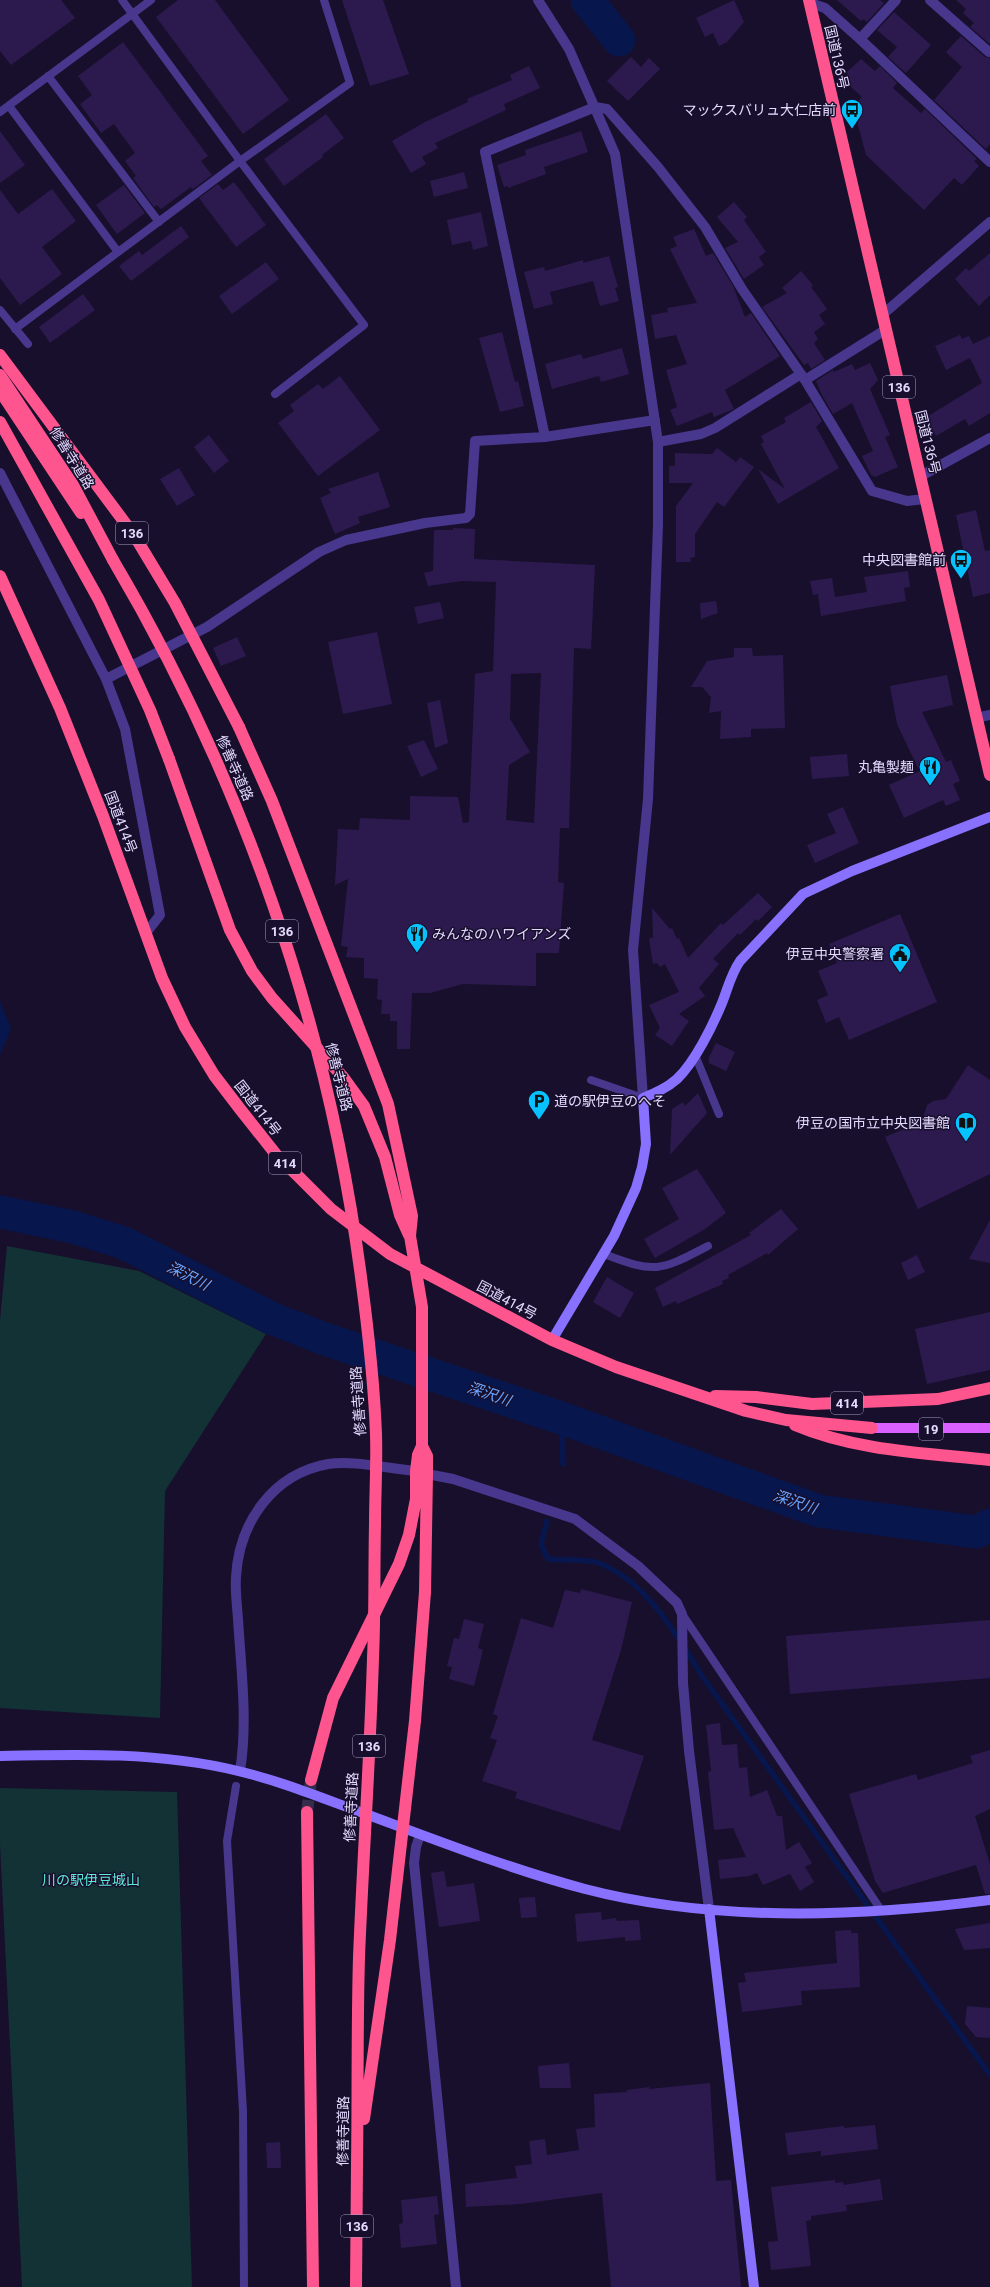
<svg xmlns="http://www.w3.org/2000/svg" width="990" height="2287" font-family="Roboto,'Noto Sans JP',sans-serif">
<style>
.green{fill:#123236}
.water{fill:#07174d}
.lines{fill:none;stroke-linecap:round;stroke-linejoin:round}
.stream{stroke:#07174d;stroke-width:5.5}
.river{stroke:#07174d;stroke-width:33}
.building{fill:#2c1a4e;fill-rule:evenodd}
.highway-tunnel{stroke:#362d4c;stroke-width:12;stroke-dasharray:12 6;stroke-linecap:butt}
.lane{stroke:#47378d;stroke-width:8}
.street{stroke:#47378d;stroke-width:10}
.secondary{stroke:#8971ff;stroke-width:10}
.primary{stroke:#da61ff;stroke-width:10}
.highway{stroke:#ff558e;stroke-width:12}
.highway-bridge{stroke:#ff558e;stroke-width:12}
.labels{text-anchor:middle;stroke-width:3;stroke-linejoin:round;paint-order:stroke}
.shield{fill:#180f2c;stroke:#a69dc0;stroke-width:1}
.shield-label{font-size:13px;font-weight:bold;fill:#e3daff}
.street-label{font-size:14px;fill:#e3daff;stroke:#180f2c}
.poi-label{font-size:14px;fill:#e3daff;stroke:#180f2c;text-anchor:end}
.park-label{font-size:14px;fill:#5de8d9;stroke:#180f2c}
.water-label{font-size:15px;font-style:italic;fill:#68a4ff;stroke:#180f2c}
</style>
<rect width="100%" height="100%" fill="#180f2c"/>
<path class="green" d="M7,1246L139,1271L266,1334L165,1491L160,1718L0,1708V1321Z
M0,1788L177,1792L192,2287H22L0,1844Z"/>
<path class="water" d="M0,1001L11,1029L0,1055Z
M0,1207L52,1215L56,1234L0,1226Z"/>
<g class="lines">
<path class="stream" d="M561,1418L563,1464
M547,1521L541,1544L548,1559C558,1560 589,1560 596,1562C644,1578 678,1636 702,1676L990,2075"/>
<path class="river" d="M587,0L619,40
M0,1212L73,1227L124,1243L271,1318L322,1338L561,1418L819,1511L976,1532L990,1525"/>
</g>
<path class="building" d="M0,0H61L75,18L11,65L0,51Z
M178,0H215L289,100L243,134L156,17Z
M342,0H383L409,74L370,86Z
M734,0L744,22L727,42L719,46L713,33L705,37L696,18Z
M837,0H880L884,3L867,22L863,19L861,21Z
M956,0H990V44L970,27L974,23L963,13L966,9Z
M894,12L931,45L906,73L888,57L897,47L877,30Z
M961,36L985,57L990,58V144L986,149L934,100L962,67L946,52Z
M123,42L208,156L201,161L212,175L193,189L191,187L161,209L157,205L154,207L133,178L136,176L125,161L135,153L114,124L101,133L80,104L92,95L78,76Z
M631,57L641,67L649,58L660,69L628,101L607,81Z
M861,59L875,71L880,66L897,83L893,88L921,113L925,109L977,159L974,161L979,166L962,185L954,178L924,210L866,155L853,106L862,97L850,86L847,72Z
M529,66L540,88L504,104L506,110L435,143L438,148L422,157L426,164L411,173L392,141L425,122L468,102L467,99L512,80L510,75Z
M326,114L344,138L322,155L323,157L284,186L264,159Z
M0,131L25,165L0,183Z
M581,131L588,152L544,167L546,174L508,188V186L504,187L497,165L526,155L525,150Z
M464,172L468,188L434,197L430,181Z
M234,182L266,225L236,247L199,198L218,184L223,190Z
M124,185L145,213L117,234L96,205Z
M52,189L76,221L42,247L62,274L20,305L0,278V190L18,214Z
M734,202L747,217L744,220L766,252L759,257L764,265L744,279L725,248L738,242L717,217Z
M481,212L488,246L473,250L471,241L452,245L447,220Z
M181,226L189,237L131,281L119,266L139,251L142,255Z
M694,229L706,256L713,253L733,286L745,317L751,313L780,356L725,390L734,409L714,417L712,412L677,426L670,410L677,407L666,370L687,364L676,335L655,339L651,315L668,312L667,308L697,303L670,249L677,246L673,237Z
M990,253V295L979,306L955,279L966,268L969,271Z
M609,256L618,287L615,288L619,301L600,306L593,281L550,292L553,304L534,309L524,272L544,267L545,271L583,260V263Z
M266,262L279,279L232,314L219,296Z
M801,271L813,285L811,287L827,309L819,315L825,324L814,332L818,339L814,343L825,360L811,369L808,363L804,365L762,307L787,293L782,288Z
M83,294L95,310L50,343L39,327Z
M502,332L515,382L518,381L524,406L500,412L479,338Z
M960,335L962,339L969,336L973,344L990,336V413L969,426L965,419L936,436L925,418L982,383L970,358L946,370L935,346Z
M622,348L629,374L601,382L599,376L552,389L545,364L581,354L583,359Z
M870,363L878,380L870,389L890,435L885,437L898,467L875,477L871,475L862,456L873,451L852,403L833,414L822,395L816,381L833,370L834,372L852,364L855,370Z
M340,376L380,430L318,476L278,423L294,411L290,405L318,384L323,389Z
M811,402L822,421L816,427L839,468L778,504L758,469L785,489L761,444L764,442L761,436L786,422L784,418Z
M209,435L229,461L214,473L194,447Z
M717,448L736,462L740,457L754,467L724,507L717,502L695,534V557L690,558L691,562H676V506L693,483H669V466H675V453L712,454Z
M179,468L195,495L177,506L160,479Z
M378,472L390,507L358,517L360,523L335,534L320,498L331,493L328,489Z
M976,510L985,551L990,550V593L973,597L956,515Z
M453,528L475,529L474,559L595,565L591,649L574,648L569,828H560L558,882L564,883L559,953H536V986L463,984L430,993H412L410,1049H397V1021H390V1014H381L382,1000L377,999L378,979L364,978V958L346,957L348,947L341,946L348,879L335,885L338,829L359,830L360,818L410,820V796L458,797L463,823L469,822L475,674L493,671L496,582L462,581L428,586L424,573L433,571L434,530H453ZM541,673L534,823L506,820L509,765L530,752L510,719L511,674Z
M908,571L910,587L904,588L906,601L821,616L818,594L813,595L810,581L832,578L835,597L867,592L864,577Z
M716,601L718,613L701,619L700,603Z
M440,602L444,618L418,624L414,607Z
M377,632L392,704L343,714L328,642Z
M237,637L246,656L221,666L213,648Z
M734,648H752L753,656L783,655L785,728L751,729V737L720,739L721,711L709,713L711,697L702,687H691L707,661L734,657Z
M947,675L953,705L922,712L946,762L951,760L960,781L953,784L960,800L946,806L943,800L904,818L889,785L922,770H919L897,724L890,686Z
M440,700L448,743L435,748L427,703Z
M424,740L438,769L421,777L407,746Z
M847,754L849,776L812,779L810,757Z
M843,807L859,843L815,863L807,845L836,833L827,814Z
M758,893L772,907L758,921L756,919L740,935L738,933L713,959L719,964L699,988L705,996L679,1014L689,1021L672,1046L655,1035L660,1028L649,1005L679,992L665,964L660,967L657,963L653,964L649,939L653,937L652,908L670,929L672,928L677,939L679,938L688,958L721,923L723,925Z
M900,914L937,1002L849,1040L839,1017L826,1023L817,1000L828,995L818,971L837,963L829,944Z
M716,1043L735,1052L726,1071L709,1063V1057Z
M968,1065L990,1080V1174L918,1209L885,1137L922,1122L927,1105L933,1101L946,1099Z
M698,1093L707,1113L670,1155L672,1109L683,1102L685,1106Z
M697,1169L726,1213L705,1229L655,1258L644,1239L679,1219L662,1188Z
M781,1209L798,1229L768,1255L767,1253L728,1275L729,1278L722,1281L723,1284L677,1304L676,1301L663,1307L655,1288L751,1235L749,1233Z
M990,1220V1263L969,1259Z
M917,1255L925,1272L908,1280L901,1263Z
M607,1277L634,1293L620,1318L593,1302Z
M990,1312V1370L927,1384L915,1329Z
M581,1589L632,1602L621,1650L592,1740L644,1756L620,1831L515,1798L517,1792L482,1781L497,1740L490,1738L498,1716L493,1714L521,1618L553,1628L565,1590L580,1593Z
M464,1619L484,1624L478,1648L483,1650L474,1686L449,1679L452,1667L447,1666L454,1638L459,1639Z
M990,1620V1678L790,1694L786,1636Z
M720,1723L722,1745L737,1744L739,1768L747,1767L750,1797L767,1790L777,1816H782L786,1850L799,1842L812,1863L805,1867L814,1882L800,1891L790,1874L763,1885L757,1873L749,1876L720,1879L718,1860L746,1857L733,1828L714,1830L708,1772L711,1771L706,1725Z
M990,1750V1809L975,1816L990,1864V1894H985L976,1865L883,1893L875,1881L849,1794L916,1774L918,1780L973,1763L970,1756Z
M444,1871L447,1887L474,1883L480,1921L439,1927L431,1873Z
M535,1897L537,1917L521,1918L519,1898Z
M601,1912L602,1920L616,1918L617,1921L639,1920L641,1940L625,1941V1937L577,1942L575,1914Z
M990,1923V1948L964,1950L955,1929Z
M851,1930V1933H858L860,1987L801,1991L802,2005L742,2012L738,1983L746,1982L744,1973L837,1963L835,1931Z
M967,2006L990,2008V2038L976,2037L965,2024Z
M569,2063L571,2088H540L538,2066Z
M710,2083L716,2181L731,2180L741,2287H611L602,2193L520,2204L466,2207L465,2184L517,2178L515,2166L532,2164L529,2141L545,2139L547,2155L579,2150L576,2129L595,2127L594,2094L627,2092V2090L649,2087V2089Z
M875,2125L878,2149L821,2156V2151L788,2155L785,2133L844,2126V2128Z
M280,2142L281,2168H267L266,2143Z
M880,2179L883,2200L846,2205L847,2211L811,2216V2220L806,2221L811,2266L771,2270L768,2242L778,2241L771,2187L835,2180V2183L843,2182L844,2185Z
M437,2196L439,2214L434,2215L437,2244L401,2248L399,2224L403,2223L401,2200Z"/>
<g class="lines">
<path class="highway-tunnel" d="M307,1812L311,1780"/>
<path class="lane" d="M122,0L240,161L364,325L275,394
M48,76L159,222
M9,106L118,252
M0,112L151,0
M0,310L28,344
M15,329L240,161L350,83L324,0
M695,1055L719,1114
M591,1080L643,1098
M604,1254C656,1274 660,1271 708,1246
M682,1614L881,1910
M236,1786L227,1841L243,2111L244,2287"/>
<path class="street" d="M538,0L569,49L615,154L658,442V525L648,799L633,950L643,1098
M930,0L989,52L990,51
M810,3L825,8L860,39L990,162
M860,39L896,0
M882,315L990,222
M805,380L885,330
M545,437L485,152L595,107L607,109L658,167L705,227L742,289L805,380L872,491L907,501L925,499
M658,442L701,434L715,428L801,374
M0,473L106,679L125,729L160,915L146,933
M921,476L990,438
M106,679L207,627L319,552L346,540L425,523L466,518L470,514L475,441L545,437L655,420
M976,718L990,715
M427,1474L453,1479L575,1519L638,1566L677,1603L682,1614L683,1683L689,1751L709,1909
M240,1771C248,1722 241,1669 238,1619C237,1605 235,1591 236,1577C239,1522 273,1474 328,1464C354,1460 390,1469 416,1471
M420,1835L416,1847L414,1863L456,2287"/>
<path class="secondary" d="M552,1340L614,1236L636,1188L642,1167L646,1144L643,1098C655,1093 667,1088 677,1079C695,1062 713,1025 722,1003C728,988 731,974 740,961L803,894L852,871L990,817
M0,1756C79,1754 161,1752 238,1771C281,1781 322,1798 363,1813C436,1840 510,1869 585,1889C712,1922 860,1917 990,1900
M709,1909L754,2287"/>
<path class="primary" d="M872,1428H990"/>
<path class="highway" d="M809,0L990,775
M0,375L73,485L113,560
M0,391L81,513
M0,576L60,708L103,816L162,978L185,1027L214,1075L240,1109L278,1157L299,1177L331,1209L390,1254L552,1340L616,1367L746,1411L786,1420L872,1428
M239,727L272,801L388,1104L412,1216L410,1236L422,1307V1446L427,1456V1474L425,1592
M169,759L230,930L252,971L272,998L343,1077L364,1106L385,1157L400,1215L409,1235
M715,1396L756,1397L812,1404L938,1399L990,1388
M795,1425C856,1451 925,1453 990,1460
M311,1780L333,1698L399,1564L409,1535L416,1499V1471L418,1455L422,1446
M307,1812L313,2287
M356,2287L357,2164"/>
<path class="highway-bridge" d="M0,355L134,535L175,603L239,727
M0,422L99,600L150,710L169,759
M113,560C243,780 328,1024 361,1277C368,1329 374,1382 376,1434C377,1464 375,1495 375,1525C374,1569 375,1614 373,1658C370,1758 363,1857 359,1957C357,2026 358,2095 357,2164
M364,2119L390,1940L415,1721L425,1592"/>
</g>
<defs>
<g id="bus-pin" transform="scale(1.15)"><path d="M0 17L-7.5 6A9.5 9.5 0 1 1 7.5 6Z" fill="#06c3ff" stroke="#180f2c"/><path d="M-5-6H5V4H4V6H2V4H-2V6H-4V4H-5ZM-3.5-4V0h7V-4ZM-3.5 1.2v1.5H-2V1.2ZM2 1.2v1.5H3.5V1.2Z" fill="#111"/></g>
<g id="restaurant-pin" transform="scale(1.15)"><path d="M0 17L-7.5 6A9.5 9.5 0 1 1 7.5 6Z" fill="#06c3ff" stroke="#180f2c"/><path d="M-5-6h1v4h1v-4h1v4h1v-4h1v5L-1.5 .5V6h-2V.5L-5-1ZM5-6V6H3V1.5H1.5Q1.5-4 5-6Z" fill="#111"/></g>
<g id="civic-pin" transform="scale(1.15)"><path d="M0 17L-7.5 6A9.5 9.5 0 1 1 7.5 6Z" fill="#06c3ff" stroke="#180f2c"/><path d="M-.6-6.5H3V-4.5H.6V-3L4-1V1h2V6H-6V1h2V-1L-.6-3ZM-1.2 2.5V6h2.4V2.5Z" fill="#111"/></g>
<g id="parking-pin" transform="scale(1.15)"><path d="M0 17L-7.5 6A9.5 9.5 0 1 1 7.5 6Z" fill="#06c3ff" stroke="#180f2c"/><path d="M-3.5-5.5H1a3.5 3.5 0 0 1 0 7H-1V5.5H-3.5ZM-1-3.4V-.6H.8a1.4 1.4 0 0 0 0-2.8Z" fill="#111"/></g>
<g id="library-pin" transform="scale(1.15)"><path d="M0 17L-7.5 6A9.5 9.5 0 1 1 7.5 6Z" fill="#06c3ff" stroke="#180f2c"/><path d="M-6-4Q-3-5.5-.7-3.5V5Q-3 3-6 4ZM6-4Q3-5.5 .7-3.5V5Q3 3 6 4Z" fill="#111"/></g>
</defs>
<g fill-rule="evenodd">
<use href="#bus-pin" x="852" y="110"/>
<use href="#bus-pin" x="961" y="560"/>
<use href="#restaurant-pin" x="930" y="767"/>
<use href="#restaurant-pin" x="417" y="934"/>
<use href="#civic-pin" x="900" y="954"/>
<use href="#parking-pin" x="539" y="1101"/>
<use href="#library-pin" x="966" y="1123"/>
</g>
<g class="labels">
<g class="shield">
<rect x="883" y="376" width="32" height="22" rx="3"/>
<rect x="116" y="522" width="32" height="22" rx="3"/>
<rect x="266" y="920" width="32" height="22" rx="3"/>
<rect x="269" y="1152" width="32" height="22" rx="3"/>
<rect x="831" y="1392" width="32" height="22" rx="3"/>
<rect x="919" y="1418" width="24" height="22" rx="3"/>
<rect x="353" y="1735" width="32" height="22" rx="3"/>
<rect x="341" y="2215" width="32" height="22" rx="3"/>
</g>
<g class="shield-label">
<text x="899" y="392">136</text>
<text x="132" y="538">136</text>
<text x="282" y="936">136</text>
<text x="285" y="1168">414</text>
<text x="847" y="1408">414</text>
<text x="931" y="1434">19</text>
<text x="369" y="1751">136</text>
<text x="357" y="2231">136</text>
</g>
<g class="street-label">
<text transform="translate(837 57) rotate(77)" y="5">国道136号</text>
<text transform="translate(928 442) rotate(76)" y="5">国道136号</text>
<text transform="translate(72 458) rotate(58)" y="5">修善寺道路</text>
<text transform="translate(235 768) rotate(66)" y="5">修善寺道路</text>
<text transform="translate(121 822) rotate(69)" y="5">国道414号</text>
<text transform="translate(339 1077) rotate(76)" y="5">修善寺道路</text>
<text transform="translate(258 1108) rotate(52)" y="5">国道414号</text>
<text transform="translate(507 1300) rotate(28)" y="5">国道414号</text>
<text transform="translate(358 1401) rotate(-94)" y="5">修善寺道路</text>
<text transform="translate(351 1807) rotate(-87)" y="5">修善寺道路</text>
<text transform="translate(343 2131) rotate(-89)" y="5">修善寺道路</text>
</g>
<g class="poi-label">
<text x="836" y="115">マックスバリュ大仁店前</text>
<text x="946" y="565">中央図書館前</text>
<text x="914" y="772">丸亀製麺</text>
<text x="432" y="939" text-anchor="start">みんなのハワイアンズ</text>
<text x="884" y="959">伊豆中央警察署</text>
<text x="554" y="1106" text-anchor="start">道の駅伊豆のへそ</text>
<text x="950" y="1128">伊豆の国市立中央図書館</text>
</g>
<g class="park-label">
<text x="91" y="1885">川の駅伊豆城山</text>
</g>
<g class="water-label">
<text transform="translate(188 1276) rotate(27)" y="5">深沢川</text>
<text transform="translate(489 1394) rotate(19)" y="5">深沢川</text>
<text transform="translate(795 1502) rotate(19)" y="5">深沢川</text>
</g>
</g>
</svg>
